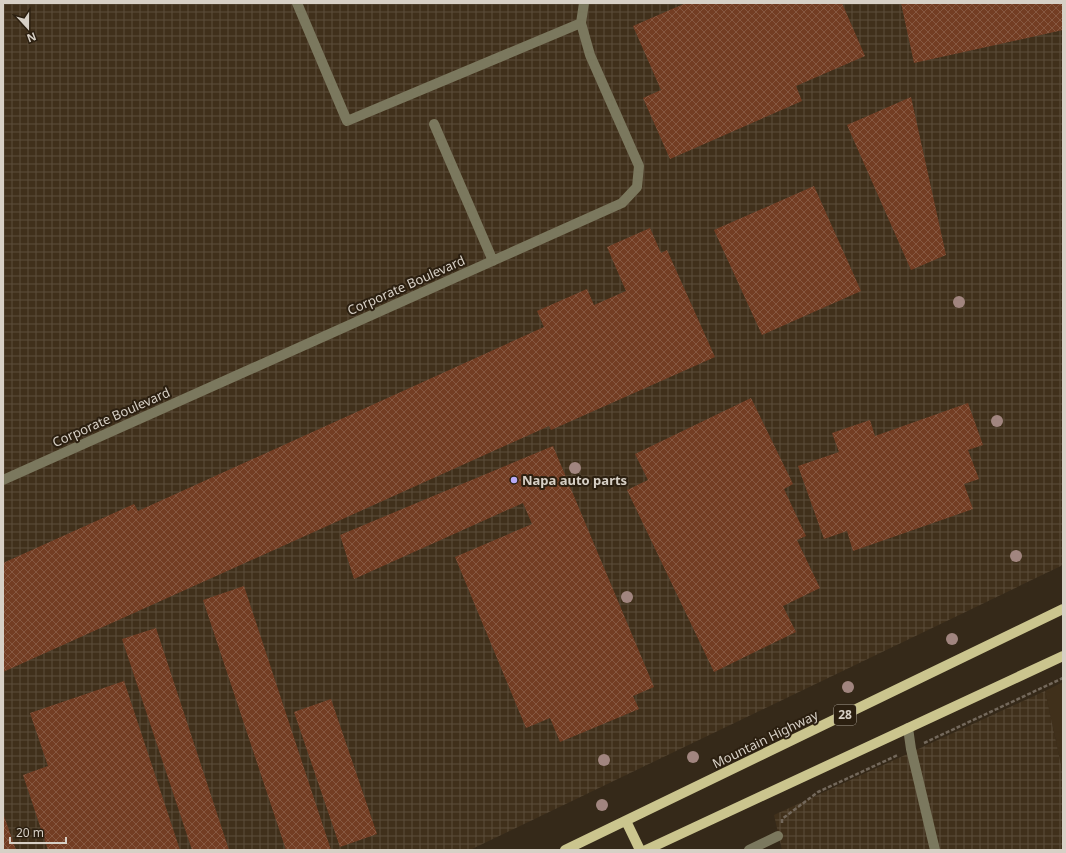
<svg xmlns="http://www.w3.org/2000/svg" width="1066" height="853" font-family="'Noto Sans',sans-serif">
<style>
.built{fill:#40301b}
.industrial{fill:url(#industrial-grid)}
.building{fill:url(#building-cross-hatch)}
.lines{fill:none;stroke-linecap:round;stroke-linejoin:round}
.path{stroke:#73685b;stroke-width:2.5;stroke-dasharray:4 2;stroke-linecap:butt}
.minor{stroke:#7b785e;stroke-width:10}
.major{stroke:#cbc58e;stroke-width:10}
.tree{fill:#a1857f}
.poi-dot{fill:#b7abf7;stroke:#2b1f10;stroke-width:1.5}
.labels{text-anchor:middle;stroke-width:4;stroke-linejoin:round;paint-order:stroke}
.shield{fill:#2b1f10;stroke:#a39b8f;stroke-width:1}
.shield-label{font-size:12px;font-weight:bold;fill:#d7d0c6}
.street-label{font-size:13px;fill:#d7d0c6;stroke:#2b1f10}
.poi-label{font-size:13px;font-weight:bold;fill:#d7d0c6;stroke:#2b1f10;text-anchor:start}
</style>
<defs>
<pattern id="industrial-grid" width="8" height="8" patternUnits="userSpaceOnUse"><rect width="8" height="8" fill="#40301b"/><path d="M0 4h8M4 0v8" fill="none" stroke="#5b4d3b"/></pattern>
<pattern id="building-cross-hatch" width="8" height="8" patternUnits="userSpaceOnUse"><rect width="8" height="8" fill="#733d23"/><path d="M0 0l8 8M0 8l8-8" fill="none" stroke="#865841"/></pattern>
</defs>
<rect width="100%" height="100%" fill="#352919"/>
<path class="built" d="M1063,682V774L1045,691Z"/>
<path class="industrial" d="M3,3H1063V565L470,850H3Z
M1045,691L1063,774V850H782L774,815Z"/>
<path class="building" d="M686,3H842L865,56L796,86L802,101L670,159L643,98L661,90L633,26Z
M901,3H1063V30L914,63Z
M911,97L946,255L911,270L847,125Z
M814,186L861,291L762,335L714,230Z
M650,228L661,253L667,250L715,357L551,430L549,426L3,672V563L134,504L138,511L544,327L537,311L587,289L594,305L626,291L607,247Z
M751,398L793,484L784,489L806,536L797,540L820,588L783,606L796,632L714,672L627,490L648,480L635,454Z
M968,403L983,445L968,450L979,479L964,484L973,509L853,551L847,531L824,539L798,466L839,452L832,433L870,420L875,436Z
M553,446L654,687L633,696L639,709L560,742L550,718L526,728L455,557L532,524L523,503L354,579L340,535Z
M244,586L331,850H286L203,600Z
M156,628L229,850H192L122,639Z
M124,681L180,850H48L23,775L48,766L30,713Z
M331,699L377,834L340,847L294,712Z
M3,813L16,850H3Z"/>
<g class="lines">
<path class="path" d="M924,743L1063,678
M782,823V819L818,792L898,755"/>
<path class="minor" d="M297,3L347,121L581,23
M434,124L493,261
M3,480L622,203L637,187L639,166L590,55L581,23L584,3
M908,728L911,749L935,850
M749,850L778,836"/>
<path class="major" d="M626,821L640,850
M565,850L1063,609
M646,850L1063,656"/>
</g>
<g class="tree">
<circle cx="959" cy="302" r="6"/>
<circle cx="997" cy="421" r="6"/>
<circle cx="575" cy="468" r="6"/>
<circle cx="1016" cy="556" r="6"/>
<circle cx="627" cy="597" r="6"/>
<circle cx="952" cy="639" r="6"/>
<circle cx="848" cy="687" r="6"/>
<circle cx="693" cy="757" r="6"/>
<circle cx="604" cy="760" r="6"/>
<circle cx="602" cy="805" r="6"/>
</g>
<circle class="poi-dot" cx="514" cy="480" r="4"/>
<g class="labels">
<rect class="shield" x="834" y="705" width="22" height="20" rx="3"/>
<g class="shield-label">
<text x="845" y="719">28</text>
</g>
<g class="street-label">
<text transform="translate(406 285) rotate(-24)" y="5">Corporate Boulevard</text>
<text transform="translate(111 417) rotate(-24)" y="5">Corporate Boulevard</text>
<text transform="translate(765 739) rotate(-26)" y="5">Mountain Highway</text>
</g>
<g class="poi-label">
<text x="522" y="485">Napa auto parts</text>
</g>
</g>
<rect width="1066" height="853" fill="none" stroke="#d7d0c6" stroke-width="8"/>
<g transform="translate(28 28) rotate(159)" stroke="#2b1f10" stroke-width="3" paint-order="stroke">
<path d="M0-3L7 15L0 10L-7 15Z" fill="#d7d0c6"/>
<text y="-6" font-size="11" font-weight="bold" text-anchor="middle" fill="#d7d0c6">N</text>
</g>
<path d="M10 837v6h56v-6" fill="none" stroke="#d7d0c6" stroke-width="2"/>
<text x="16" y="837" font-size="12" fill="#d7d0c6" stroke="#2b1f10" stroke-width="3" paint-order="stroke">20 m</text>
</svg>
